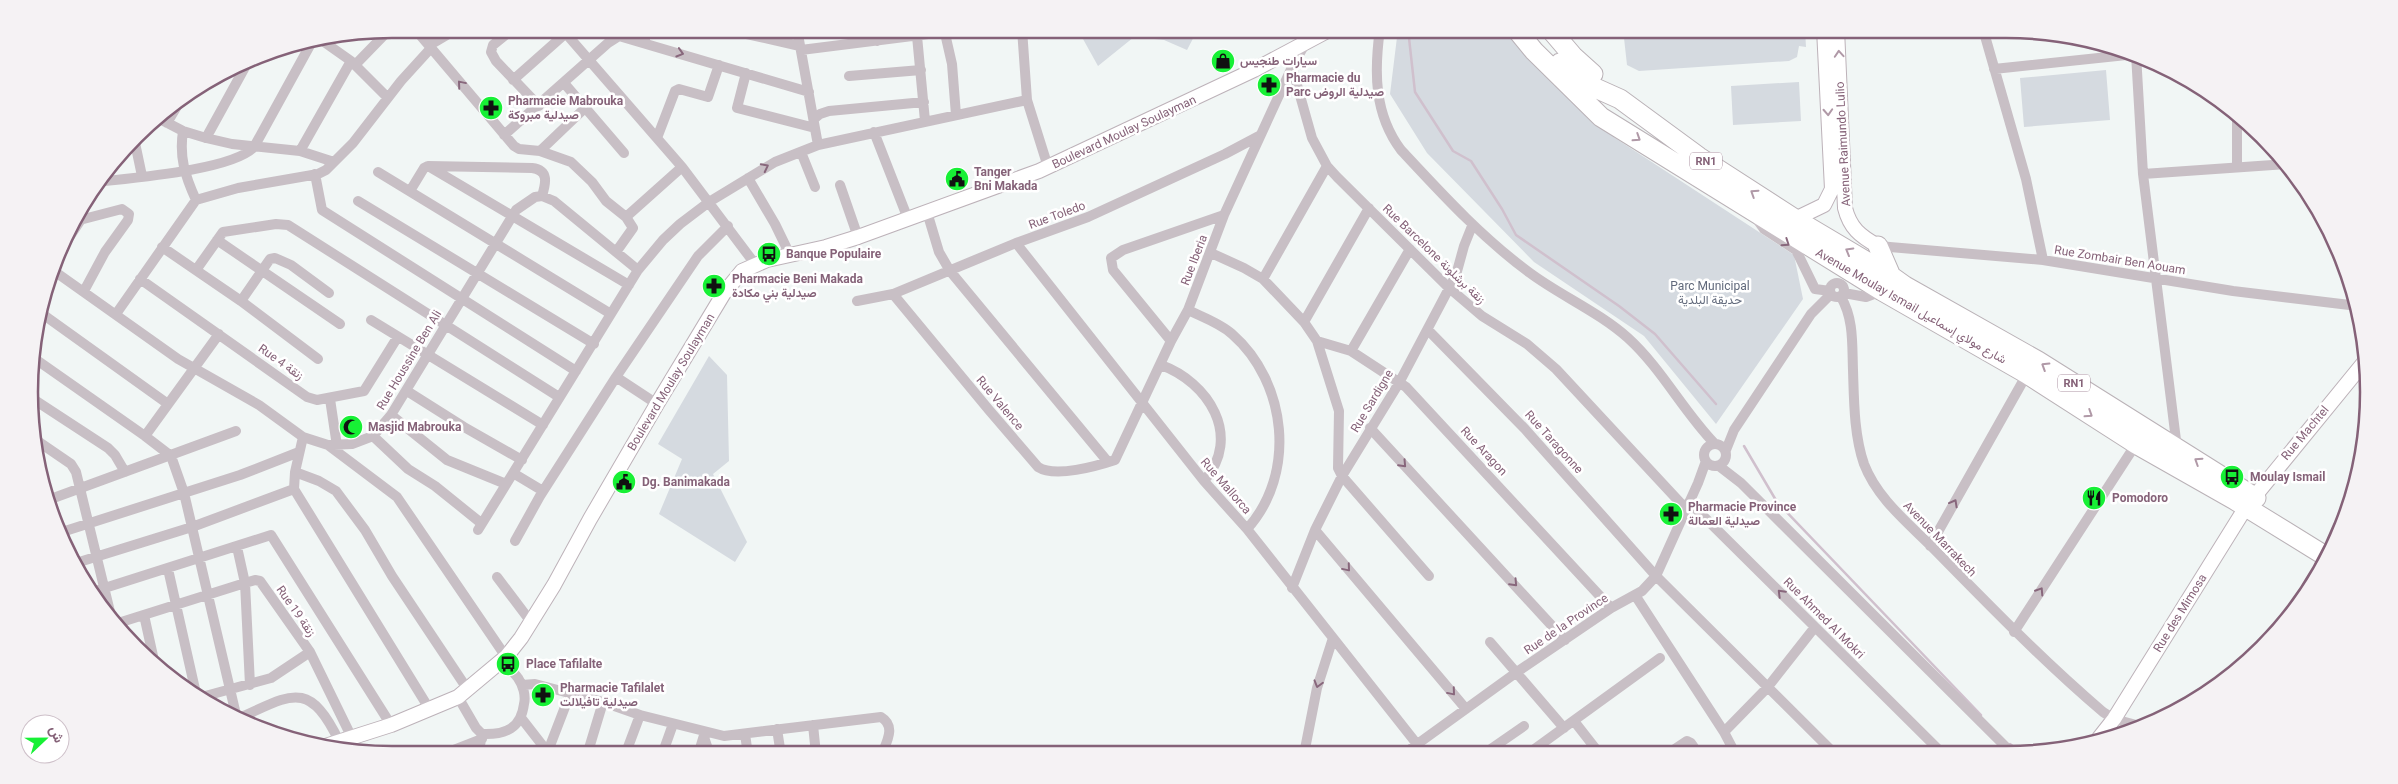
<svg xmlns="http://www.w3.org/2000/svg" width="2398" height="784" font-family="Roboto,Vazirmatn,sans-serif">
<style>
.green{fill:#d5dae0}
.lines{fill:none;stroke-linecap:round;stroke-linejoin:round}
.stream{stroke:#d0c0cd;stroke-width:2.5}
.secondary-casing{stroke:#bdb2b9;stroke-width:16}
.highway-casing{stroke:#bab2b7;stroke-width:21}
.street{stroke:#c8bfc5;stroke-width:10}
.secondary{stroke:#fff;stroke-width:14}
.highway{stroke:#fff;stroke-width:19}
.oneway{stroke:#88677c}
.oneway2{stroke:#b099a7}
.labels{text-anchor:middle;stroke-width:5;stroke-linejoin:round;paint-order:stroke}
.shield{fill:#fff;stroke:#aa91a0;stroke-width:1}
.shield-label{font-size:11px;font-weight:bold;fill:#856278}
.poi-label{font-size:12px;font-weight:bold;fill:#856278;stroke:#fff;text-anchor:start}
.street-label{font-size:12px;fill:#856278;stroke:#fff}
.park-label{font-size:12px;fill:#61697b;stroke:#fff}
.rim{fill:none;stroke:#856278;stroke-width:2.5}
</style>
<rect width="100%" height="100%" fill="#f1f6f5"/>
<path class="green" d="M1090,29H1198L1187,50L1164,40L1134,37L1098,66L1083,39Z
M1398,29H1508L1550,76L1615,138L1794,255L1803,299L1716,424L1644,336L1534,262L1427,153L1390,94Z
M1623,29H1805L1806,47L1799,46L1797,57L1789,61L1639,71L1627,65Z
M2106,70L2110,120L2024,127L2020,78Z
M1799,82L1801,121L1733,125L1731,86Z
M709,356L727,375L729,461L713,474L747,542L735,562L659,514L682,459L658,444Z"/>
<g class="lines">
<path class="stream" d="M1408,29L1415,92L1453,151L1471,161L1502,209L1516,235L1619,306L1655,334L1716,404
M1744,446L1777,502L1981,715
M2010,744L2020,752"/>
<g class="secondary-casing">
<path id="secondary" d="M1837,29L1845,208C1850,228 1860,236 1878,246
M1795,219L1824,205L1832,189L1824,29
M2099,738L2114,719L2246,507L2366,360
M319,748L391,725L458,697L506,657L521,638L554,585L590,519L657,404L724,293L742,271L767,260L826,247L858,237L1039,171L1254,70L1331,29"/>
</g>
<g class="highway-casing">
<path id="highway" d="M1516,29L1534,51L1601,117L1882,291L2027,374L2136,444L2233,499L2327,557
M1550,29L1573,56L1593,74
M1560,63L1591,86L1620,99L1699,157L1795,219L1891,276L1905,286L2038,361L2256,498
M1878,246L1891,276"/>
</g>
<path class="street" d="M415,29L514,146L519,149L540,151L571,162L592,182L606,201L626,217L633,228L616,252
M513,29L493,45L491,52L496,61L539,106
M562,29L682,167L755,264
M724,29L800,46
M797,29L818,145
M875,29L877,41
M944,29L952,64L956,115
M1022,29L1027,100L1048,167
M1380,29C1374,72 1374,114 1401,150C1442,194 1481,237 1530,273C1561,296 1599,312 1628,338C1662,369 1683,411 1715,444
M1983,29L2026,179L2043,260
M917,36L925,121
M317,37L351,61L387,97
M435,42L457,29
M644,42L648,29
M1305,44L1292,67L1312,138L1327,166L1337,177L1448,287L1482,316L1527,344L1556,369L1686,509
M801,50L944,32
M2136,54L2143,174L2177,448
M355,65L390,29
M1994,69L2136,54
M746,73L737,108L815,128
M849,76L921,70
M513,80L566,33
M564,83L624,153
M156,117L183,131L206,138L232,144L300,151L334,162
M814,119L820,114L829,111L924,102
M167,123L179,103
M183,131C179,157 185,176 196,200
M874,132L908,219
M504,135L608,43L619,36L809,92
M134,138L142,176
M206,138L250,58
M657,138L675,91L679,89L708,97L719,65
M300,151L351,61
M540,151L585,108
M801,152L815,187
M428,166L629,285
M2237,167V114
M378,172L611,314
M315,174L322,210L576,371
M2143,174L2287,164
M748,178L775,224L790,255
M97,182C131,178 233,170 254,147L314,38
M840,185L858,237
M410,191L424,168L428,166L532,168C549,170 546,183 542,196
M358,201L594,344
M927,212L939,252L950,271L1108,462
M626,217L682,167
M72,222L122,209L129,214L128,220L105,252L84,291
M1759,222L1764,229L1796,250L1815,289L1830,291
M217,240L340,324
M1016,243L1204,481L1247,529L1424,753
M1878,246L2043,260L2233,291L2358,306
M162,247L241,301L318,359
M61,250L80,221
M1211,253L1244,268L1263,279L1304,322L1317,341L1339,411L1338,468L1342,476L1429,576
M196,270L223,232L276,224L288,225L559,397
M54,271L178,359L259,405L303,437L328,445L352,444L373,436L391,415L516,210L535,197L542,196L554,201L638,270
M140,279L307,397L317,400L364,391L397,338
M1263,279L1327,166
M1830 290a7 7 0 1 1 14 0a7 7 0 1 1-14 0Z
M1844,293L1866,297L1882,291
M893,294L989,410L1038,467C1055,478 1097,466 1115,460L1171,341L1188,310L1224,215L1292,67
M1841,297C1854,319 1852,345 1853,370C1854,401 1854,435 1864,464C1877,498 1907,522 1931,546C1988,604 2042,660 2103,712L2114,719L2140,726
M241,301L270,259L275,258L291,265L329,293
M857,301L893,294L1016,243L1088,217L1225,154L1259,136
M1188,310C1202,317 1220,323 1232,334C1287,382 1297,474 1247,529
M41,313L168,404
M116,314L196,200L238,188L318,174L326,170L353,143L401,81L431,48L438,29
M371,320L543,425
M1304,322L1369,208
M1428,330L1525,429L1656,576L1834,753
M1171,341L1113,270L1111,258L1123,250L1224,215
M1317,341L1351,351L1406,387L1611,608
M1351,351L1410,249
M31,356L145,436L171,456L184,493L237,719C290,696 308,677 339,741
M1161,365C1208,382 1243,436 1204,481
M616,377L657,404
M407,391L464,427L522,460
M30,397L108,448L115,455L125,472
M330,399L337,446
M391,415L447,460L506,484
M1370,428L1565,640
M145,436L219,334
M373,436L408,469L435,486L481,523
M303,437L295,472L294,489L430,710
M33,438L71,464L76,472L112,620
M1704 455a11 11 0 1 1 22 0a11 11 0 1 1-22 0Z
M328,445L397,497L506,657
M1726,450L1734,430L1811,314L1831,294
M1719,466L1741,483L2011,752
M295,472L319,481L336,491L365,530L392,576L468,690
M513,473L543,491
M48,500L236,431
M1689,502L1941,752
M478,530L638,270L663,240L680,224L709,202L775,162L818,145L1027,100
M1315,530L1466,709
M62,532L240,475L299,452
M515,541L540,496L616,377L698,256L728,226
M1930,546L2027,374
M237,547L245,583L250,685
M76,563L192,527L294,489
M168,569L197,698
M497,577L531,622
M1292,588L1315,530L1342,476L1399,383L1456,275L1464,246L1472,226
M89,593L271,535L391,725
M1635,595L1724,732L1735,753
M144,615L155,665
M115,624L245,583L255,580L260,581L310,652L352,738
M2014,632L2136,444
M1490,642L1564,728
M522,685L535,684L603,702L640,715L724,736L881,717C896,726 887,741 882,754
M458,697L476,728L482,734C506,735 521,728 524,704C526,696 523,685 518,678C514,672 507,667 501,662
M198,698L271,678L310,652
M522,719L550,755
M1574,721L1599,753
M813,725L816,754
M777,729L781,755
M1724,732L1767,688L1815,627
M745,734L748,755
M704,737L710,755
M1405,753L1517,672L1611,608L1642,591L1656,576L1698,483L1706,461
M1485,753L1524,726
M1529,753L1660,658
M1669,753L1687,741L1691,743L1698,753
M1304,754L1317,688L1333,638
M441,755L482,739
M478,755L482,735
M539,755L548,751L570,694
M587,755L603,702
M625,755L640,715
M662,755L673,724
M698,755L705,732"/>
<use href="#secondary" class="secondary"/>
<use href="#highway" class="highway"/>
</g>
<defs><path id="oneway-chevron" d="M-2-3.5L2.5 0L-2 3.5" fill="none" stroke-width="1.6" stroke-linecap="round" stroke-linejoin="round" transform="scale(1.25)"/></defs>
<g class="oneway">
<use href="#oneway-chevron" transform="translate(680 53) rotate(17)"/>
<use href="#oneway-chevron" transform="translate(461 84) rotate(-130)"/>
<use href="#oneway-chevron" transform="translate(765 167) rotate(-27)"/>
<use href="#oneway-chevron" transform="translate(1786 243) rotate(34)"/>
<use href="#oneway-chevron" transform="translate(1403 464) rotate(47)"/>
<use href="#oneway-chevron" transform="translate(1954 503) rotate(-61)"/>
<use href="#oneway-chevron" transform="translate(1347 568) rotate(50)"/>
<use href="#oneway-chevron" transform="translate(1514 583) rotate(47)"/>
<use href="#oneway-chevron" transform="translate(2040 591) rotate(-57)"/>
<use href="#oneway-chevron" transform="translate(1781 593) rotate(-135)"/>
<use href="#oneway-chevron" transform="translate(1318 684) rotate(106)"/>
<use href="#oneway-chevron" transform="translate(1452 692) rotate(50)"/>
</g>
<g class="oneway2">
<use href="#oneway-chevron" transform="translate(1839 54) rotate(-94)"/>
<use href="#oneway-chevron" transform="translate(1828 112) rotate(87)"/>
<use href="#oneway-chevron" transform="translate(1637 138) rotate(33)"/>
<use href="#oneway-chevron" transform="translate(1754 193) rotate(-147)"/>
<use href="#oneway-chevron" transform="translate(1849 251) rotate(-150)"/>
<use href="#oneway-chevron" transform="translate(2045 366) rotate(-148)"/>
<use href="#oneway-chevron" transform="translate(2089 414) rotate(33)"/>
<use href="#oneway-chevron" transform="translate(2198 461) rotate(-147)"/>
</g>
<defs>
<g id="shop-disc" transform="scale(1.25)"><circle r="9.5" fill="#17f035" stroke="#fff"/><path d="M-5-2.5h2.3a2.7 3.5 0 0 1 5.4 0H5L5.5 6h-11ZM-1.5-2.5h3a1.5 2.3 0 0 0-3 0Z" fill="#111"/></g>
<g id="pharmacy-disc" transform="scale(1.25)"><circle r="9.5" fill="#17f035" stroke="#fff"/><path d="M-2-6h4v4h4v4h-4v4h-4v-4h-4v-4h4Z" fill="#111"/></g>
<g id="civic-disc" transform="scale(1.25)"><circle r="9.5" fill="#17f035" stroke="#fff"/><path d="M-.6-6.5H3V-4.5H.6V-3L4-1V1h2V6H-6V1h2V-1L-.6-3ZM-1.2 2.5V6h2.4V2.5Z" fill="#111"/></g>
<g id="bus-disc" transform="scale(1.25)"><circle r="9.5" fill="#17f035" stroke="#fff"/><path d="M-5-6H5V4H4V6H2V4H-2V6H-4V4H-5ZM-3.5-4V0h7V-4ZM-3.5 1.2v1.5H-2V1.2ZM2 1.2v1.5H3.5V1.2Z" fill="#111"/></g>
<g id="mosque-disc" transform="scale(1.25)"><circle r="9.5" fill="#17f035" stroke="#fff"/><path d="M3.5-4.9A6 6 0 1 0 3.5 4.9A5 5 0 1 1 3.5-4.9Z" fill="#111"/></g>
<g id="restaurant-disc" transform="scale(1.25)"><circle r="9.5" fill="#17f035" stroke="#fff"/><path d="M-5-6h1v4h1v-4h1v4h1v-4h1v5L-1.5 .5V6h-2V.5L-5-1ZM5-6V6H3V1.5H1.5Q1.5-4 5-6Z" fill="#111"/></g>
</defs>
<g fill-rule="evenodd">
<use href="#shop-disc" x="1223" y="61"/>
<use href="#pharmacy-disc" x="1269" y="85"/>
<use href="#pharmacy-disc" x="491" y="108"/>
<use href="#civic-disc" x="957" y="179"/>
<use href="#bus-disc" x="769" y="254"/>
<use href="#pharmacy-disc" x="714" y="286"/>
<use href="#mosque-disc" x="351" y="427"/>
<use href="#bus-disc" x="2232" y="477"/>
<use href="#civic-disc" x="624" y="482"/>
<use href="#restaurant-disc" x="2094" y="498"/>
<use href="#pharmacy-disc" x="1671" y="514"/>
<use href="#bus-disc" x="508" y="664"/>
<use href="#pharmacy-disc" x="543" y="695"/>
</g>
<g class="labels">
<g class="shield">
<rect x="1690" y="152.5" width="32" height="17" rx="4"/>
<rect x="2058" y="374.5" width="32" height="17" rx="4"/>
</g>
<g class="shield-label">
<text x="1706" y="165">RN1</text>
<text x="2074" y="387">RN1</text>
</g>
<g class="poi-label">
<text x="1240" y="65">سيارات طنجيس</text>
<text x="1286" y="82">Pharmacie du<tspan x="1286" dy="14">Parc صيدلية الروض</tspan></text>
<text x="508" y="105">Pharmacie Mabrouka<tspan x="508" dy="14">صيدلية مبروكة</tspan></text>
<text x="974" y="176">Tanger<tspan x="974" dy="14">Bni Makada</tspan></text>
<text x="786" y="258">Banque Populaire</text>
<text x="732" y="283">Pharmacie Beni Makada<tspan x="732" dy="14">صيدلية بني مكادة</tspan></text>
<text x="368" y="431">Masjid Mabrouka</text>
<text x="2250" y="481">Moulay Ismail</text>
<text x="642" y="486">Dg. Banimakada</text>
<text x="2112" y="502">Pomodoro</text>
<text x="1688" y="511">Pharmacie Province<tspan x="1688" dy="14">صيدلية العمالة</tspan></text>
<text x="526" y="668">Place Tafilalte</text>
<text x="560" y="692">Pharmacie Tafilalet<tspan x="560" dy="14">صيدلية تافيلالت</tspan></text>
</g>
<g class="street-label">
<text transform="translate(1124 132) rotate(-25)" y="4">Boulevard Moulay Soulayman</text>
<text transform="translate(1843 144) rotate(-93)" y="4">Avenue Raimundo Lulio</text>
<text transform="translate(1057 215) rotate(-20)" y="4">Rue Toledo</text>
<text transform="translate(1434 254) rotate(44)" y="4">Rue Barcelone زنقة برشلونة</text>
<text transform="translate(1194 260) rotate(-69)" y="4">Rue Iberia</text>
<text transform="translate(2120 260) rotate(9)" y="4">Rue Zombair Ben Aouam</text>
<text transform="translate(1911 306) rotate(30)" y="4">Avenue Moulay Ismail شارع مولاي إسماعيل</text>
<text transform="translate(409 360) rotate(-59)" y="4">Rue Houssine Ben Ali</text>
<text transform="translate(281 362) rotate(35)" y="4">Rue 4 زنقة</text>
<text transform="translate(671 382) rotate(-59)" y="4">Boulevard Moulay Soulayman</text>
<text transform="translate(1372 401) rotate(-59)" y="4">Rue Sardigne</text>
<text transform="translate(1000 403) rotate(50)" y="4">Rue Valence</text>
<text transform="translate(2305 433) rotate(-50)" y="4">Rue Machtel</text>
<text transform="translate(1554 442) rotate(48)" y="4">Rue Taragonne</text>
<text transform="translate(1484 451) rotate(47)" y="4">Rue Aragon</text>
<text transform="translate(1226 486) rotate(49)" y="4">Rue Mallorca</text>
<text transform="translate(1940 539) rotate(46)" y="4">Avenue Marrakech</text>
<text transform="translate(296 611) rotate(55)" y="4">Rue 19 زنقة</text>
<text transform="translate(2180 613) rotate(-58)" y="4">Rue des Mimosa</text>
<text transform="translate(1824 618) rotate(45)" y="4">Rue Ahmed Al Mokri</text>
<text transform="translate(1566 624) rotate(-34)" y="4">Rue de la Province</text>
</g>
<g class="park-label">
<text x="1710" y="290">Parc Municipal<tspan x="1710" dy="14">حديقة البلدية</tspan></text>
</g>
</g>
<path d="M0 0H2398V784H0ZM392 38H2006A354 354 0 0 1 2360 392V392A354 354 0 0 1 2006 746H392A354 354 0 0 1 38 392V392A354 354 0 0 1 392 38Z" fill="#f5f2f4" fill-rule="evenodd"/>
<path class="rim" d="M392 38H2006A354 354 0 0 1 2360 392V392A354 354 0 0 1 2006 746H392A354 354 0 0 1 38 392V392A354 354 0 0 1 392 38Z"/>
<g transform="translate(45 739) rotate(68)"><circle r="24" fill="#ffffff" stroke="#cec0c9"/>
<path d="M0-4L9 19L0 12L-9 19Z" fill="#17f035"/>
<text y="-8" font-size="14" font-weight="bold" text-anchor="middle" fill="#856278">ش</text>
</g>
</svg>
